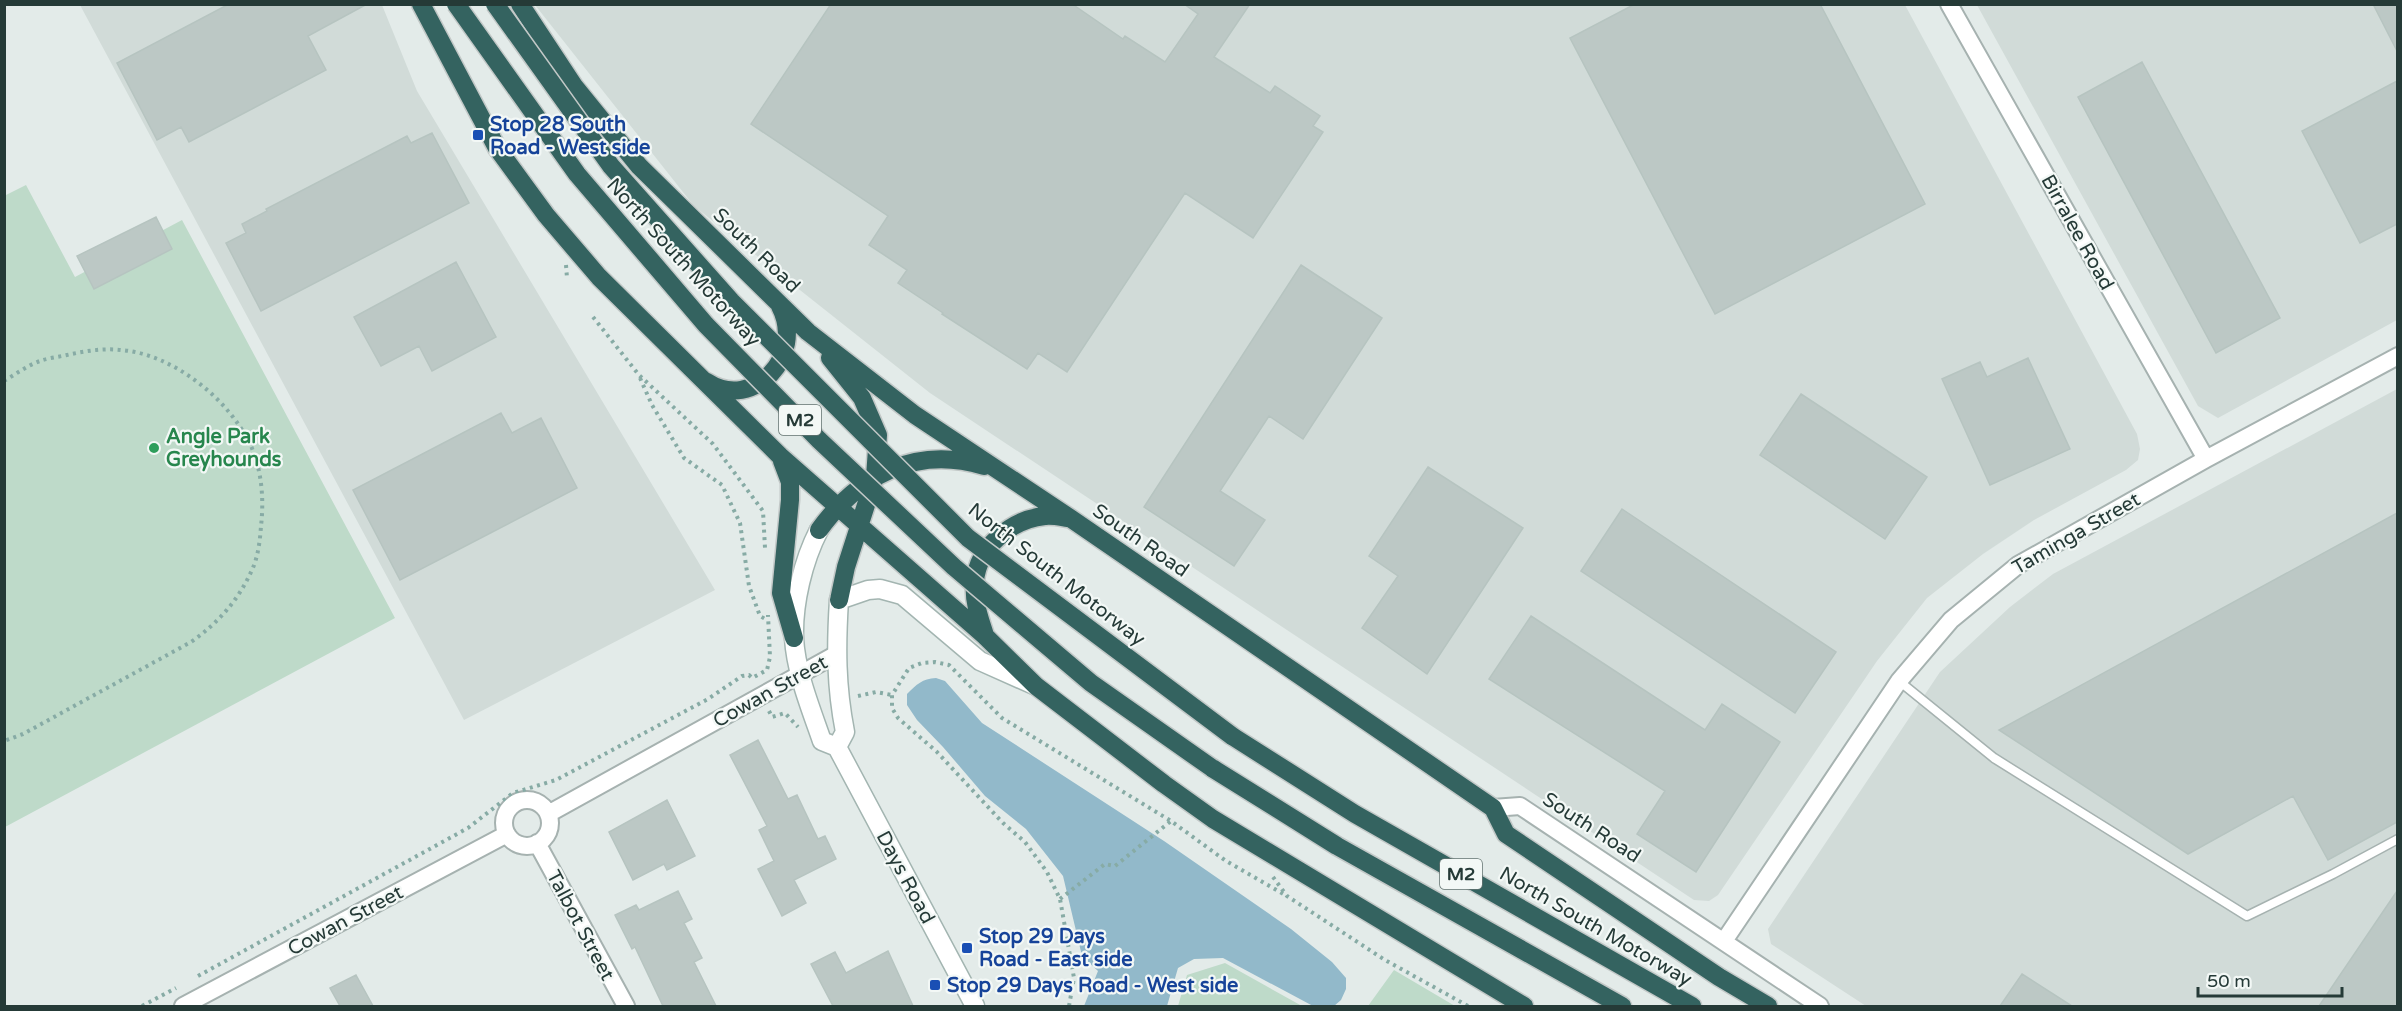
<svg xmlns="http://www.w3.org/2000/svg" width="2402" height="1011" font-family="'Varela Round',sans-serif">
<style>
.built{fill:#d1dbd8}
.green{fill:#bedac9}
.water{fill:#92b9ca}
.building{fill:#bcc8c5;stroke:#b6c4c0;stroke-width:1.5}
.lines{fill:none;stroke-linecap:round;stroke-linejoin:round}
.lane-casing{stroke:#a6b2b0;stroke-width:11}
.street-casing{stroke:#a6b2b0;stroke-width:20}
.secondary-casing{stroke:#a3b5b1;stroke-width:21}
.highway-casing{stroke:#c2c8c7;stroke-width:21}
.path{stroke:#87aba5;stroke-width:4;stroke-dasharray:3 4.5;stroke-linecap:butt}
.lane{stroke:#fff;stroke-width:8}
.street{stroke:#fff;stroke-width:16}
.secondary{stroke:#fff;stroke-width:18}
.highway{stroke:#346360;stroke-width:18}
.highway-bridge-casing{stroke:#c2c8c7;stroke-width:21;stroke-linecap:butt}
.highway-bridge{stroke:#346360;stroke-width:18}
.transit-dot{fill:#1a4fb4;stroke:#f3f8f6;stroke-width:2}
.leisure-dot{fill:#2e9e5b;stroke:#f3f8f6;stroke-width:2}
.labels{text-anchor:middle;stroke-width:4.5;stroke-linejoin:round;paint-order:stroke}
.shield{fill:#f3f8f6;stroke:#637370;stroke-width:1.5}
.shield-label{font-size:18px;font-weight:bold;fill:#253a37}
.transit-label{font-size:20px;font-weight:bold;fill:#164399;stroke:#f3f8f6;text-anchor:start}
.street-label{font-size:20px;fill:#253a37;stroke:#f3f8f6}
.leisure-label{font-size:20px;font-weight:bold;fill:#27864d;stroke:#f3f8f6;text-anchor:start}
</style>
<rect width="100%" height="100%" fill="#e3ebe9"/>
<path class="built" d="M80,5H382L417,91L715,590L464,720Z
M535,5H1905L2137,434L2140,449L2138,460L2126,470L2034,520L1983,554L1927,598L1877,661L1718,895L1709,901L1694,900L930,393L694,206Z
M1977,5H2397V320L2218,418L2198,406Z
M2397,389V1006H1866L1771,944L1768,929L1940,672L2010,607L2053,574Z"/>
<path class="green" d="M26,185L75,277L182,220L395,618L5,827L4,196Z
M1225,963L1302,1006H1304H1178L1187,975Z
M1394,970L1455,1006H1368Z"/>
<path class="water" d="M936,678L945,681L982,723L1164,841L1291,929L1332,962L1346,978V989L1341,1000L1334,1006H1313L1223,958L1194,959L1178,968L1167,1006H1084L1098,971L1082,956L1063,876L1026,829L985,796L943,747L917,720L907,705V694C917,684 922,679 936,678Z"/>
<path class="building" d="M229,4H367L308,36L326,70L189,142L181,127L157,140L117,63Z
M831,4H1072L1123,39L1125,36L1165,62L1198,14L1184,4H1250L1214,57L1270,93L1275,86L1320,116L1313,126L1323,132L1253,238L1185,193L1067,372L1038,353L1027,369L942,314L943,313L898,283L907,270L869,245L888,216L751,124Z
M1635,4H1820L1925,204L1715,314L1570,38Z
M2373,4H2397V51Z
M2142,62L2280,318L2216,353L2078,97Z
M2397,81V224L2360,243L2302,131Z
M432,133L469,203L261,311L226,243L246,233L242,224L267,211L266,209L407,136L411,143Z
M156,217L172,249L94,289L77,256Z
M456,262L496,337L432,371L419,346L381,366L354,317Z
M1301,265L1382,318L1303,439L1269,416L1220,491L1265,520L1234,566L1144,507Z
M2028,358L2070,449L1990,485L1942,379L1980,362L1987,377Z
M1801,394L1927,477L1885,539L1760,455Z
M501,413L512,433L541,418L577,488L400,580L353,490Z
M1428,467L1523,528L1427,674L1362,628L1398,576L1369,556Z
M1622,509L1836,652L1795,713L1581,571Z
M2397,513V822L2328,860L2293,796L2188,854L1999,730Z
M1531,616L1705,730L1722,704L1780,742L1696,872L1637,834L1665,791L1489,679Z
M758,740L788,799L797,795L818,839L825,836L836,859L794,880L806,903L782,916L758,869L774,861L759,830L767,826L730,755Z
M667,800L695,856L667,870L664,864L633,880L609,832Z
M678,891L692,919L684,923L702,958L694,962L716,1006H663L635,947L632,949L615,915L636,905L639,910Z
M2397,891V1006H2319Z
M888,951L913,1006H833L811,964L835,952L846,973Z
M2022,974L2072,1006H2000Z
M356,975L373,1006H340L330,988Z"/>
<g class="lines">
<g class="lane-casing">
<path id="lane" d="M1899,681L1994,758L2247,916L2333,874L2398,839"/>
</g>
<g class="street-casing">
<path id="street" d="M1949,4L2206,459
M504 823a23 23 0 1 1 46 0a23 23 0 1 1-46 0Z
M1493,808L1520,806L1820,1006
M548,814L835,655
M537,843L626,1006
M1724,941L1899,681L1951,620L2018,565L2206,459L2398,356
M183,1006L507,834"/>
</g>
<g class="secondary-casing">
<path id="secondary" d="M819,530C803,561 793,603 794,638C796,673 811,709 822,741L837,747L975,1006
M837,747L845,732C836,686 836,647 839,600L868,590L880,589L902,595L980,661L1034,685"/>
</g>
<g class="highway-casing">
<path id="highway" d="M421,4L497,148L546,215L599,277L780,456L985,636L1036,686L1164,784L1213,819L1524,1006
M520,4L574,86L639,166L808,332L915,415L1070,518L1493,808L1506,834L1719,977L1768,1006
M830,358L862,398L878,435L875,477L846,567L839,600
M707,382C753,412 806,356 780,306
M782,461L790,482V500L781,593L794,638
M819,530C859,475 916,445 984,466
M985,635C979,617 973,600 975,581C978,547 1012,519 1045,516C1052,515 1061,517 1068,518
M1232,736L1355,814L1692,1006
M1212,768L1337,846L1622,1006"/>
</g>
<path class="path" d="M566,265L567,278
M593,317L639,375L713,444L763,511L765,548
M640,378L652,405L684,458L722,485L740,523L749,586L760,616L767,620
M4,381C16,374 28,365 40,361C48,358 58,357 67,355C85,351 103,348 121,350C173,354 229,399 251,446C262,471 264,500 261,526C260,541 258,557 252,570C238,601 218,623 191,642L23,734L4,741
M858,696L876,692L892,695
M769,711L772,717L785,713L798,727
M1273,877L1287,896L1385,960L1468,1006
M1060,899L1105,864L1115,866L1171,821
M198,976L468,828L513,793L556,780L708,699L742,676L749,675L752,678L767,670L770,657L768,615
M142,1006L176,988
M1069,1006L1074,978L1060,899L1047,872L1025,842L1003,823L937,752L898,718L892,708V695L909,668L922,663L935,662L949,665L1002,718L1171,821L1226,861L1287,896"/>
<use href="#lane" class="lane"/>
<use href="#street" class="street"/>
<use href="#secondary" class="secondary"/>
<use href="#highway" class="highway"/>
<g class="highway-bridge-casing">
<path id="highway-bridge" d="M456,4L577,174L706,325L819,440L954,567L1091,683L1212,768
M495,4L611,166L731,301L968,538L1232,736"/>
</g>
<use href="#highway-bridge" class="highway-bridge"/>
</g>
<g class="transit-dot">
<rect x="472" y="129" width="12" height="12" rx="3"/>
<rect x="961" y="942" width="12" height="12" rx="3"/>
<rect x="929" y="979" width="12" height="12" rx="3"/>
</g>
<circle class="leisure-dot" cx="154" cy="448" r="6"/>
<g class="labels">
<g class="shield">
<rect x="779" y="405" width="42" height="30" rx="4.5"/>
<rect x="1440" y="859" width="42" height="30" rx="4.5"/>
</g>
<g class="shield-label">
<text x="800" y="426">M2</text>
<text x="1461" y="880">M2</text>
</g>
<g class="transit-label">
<text x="490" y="131">Stop 28 South<tspan x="490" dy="23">Road - West side</tspan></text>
<text x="979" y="943">Stop 29 Days<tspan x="979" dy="23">Road - East side</tspan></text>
<text x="947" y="992">Stop 29 Days Road - West side</text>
</g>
<g class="street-label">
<text transform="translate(2078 232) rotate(61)" y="7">Birralee Road</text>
<text transform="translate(757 250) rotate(44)" y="7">South Road</text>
<text transform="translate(684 262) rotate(48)" y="7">North South Motorway</text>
<text transform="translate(2076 533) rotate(-30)" y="7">Taminga Street</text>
<text transform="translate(1141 540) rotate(35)" y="7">South Road</text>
<text transform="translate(1057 574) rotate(38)" y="7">North South Motorway</text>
<text transform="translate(770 691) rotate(-29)" y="7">Cowan Street</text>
<text transform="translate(1592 827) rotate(33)" y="7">South Road</text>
<text transform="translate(906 877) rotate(62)" y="7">Days Road</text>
<text transform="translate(345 920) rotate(-28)" y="7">Cowan Street</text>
<text transform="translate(581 925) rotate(62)" y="7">Talbot Street</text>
<text transform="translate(1596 926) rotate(30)" y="7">North South Motorway</text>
</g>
<g class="leisure-label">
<text x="166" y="443">Angle Park<tspan x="166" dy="23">Greyhounds</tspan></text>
</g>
</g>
<rect width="2402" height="1011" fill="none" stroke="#253a37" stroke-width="12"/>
<path d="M2198 987v9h144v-9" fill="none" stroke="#253a37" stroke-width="3"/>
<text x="2207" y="987" font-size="18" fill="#253a37" stroke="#f3f8f6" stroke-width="4.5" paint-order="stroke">50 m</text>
</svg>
